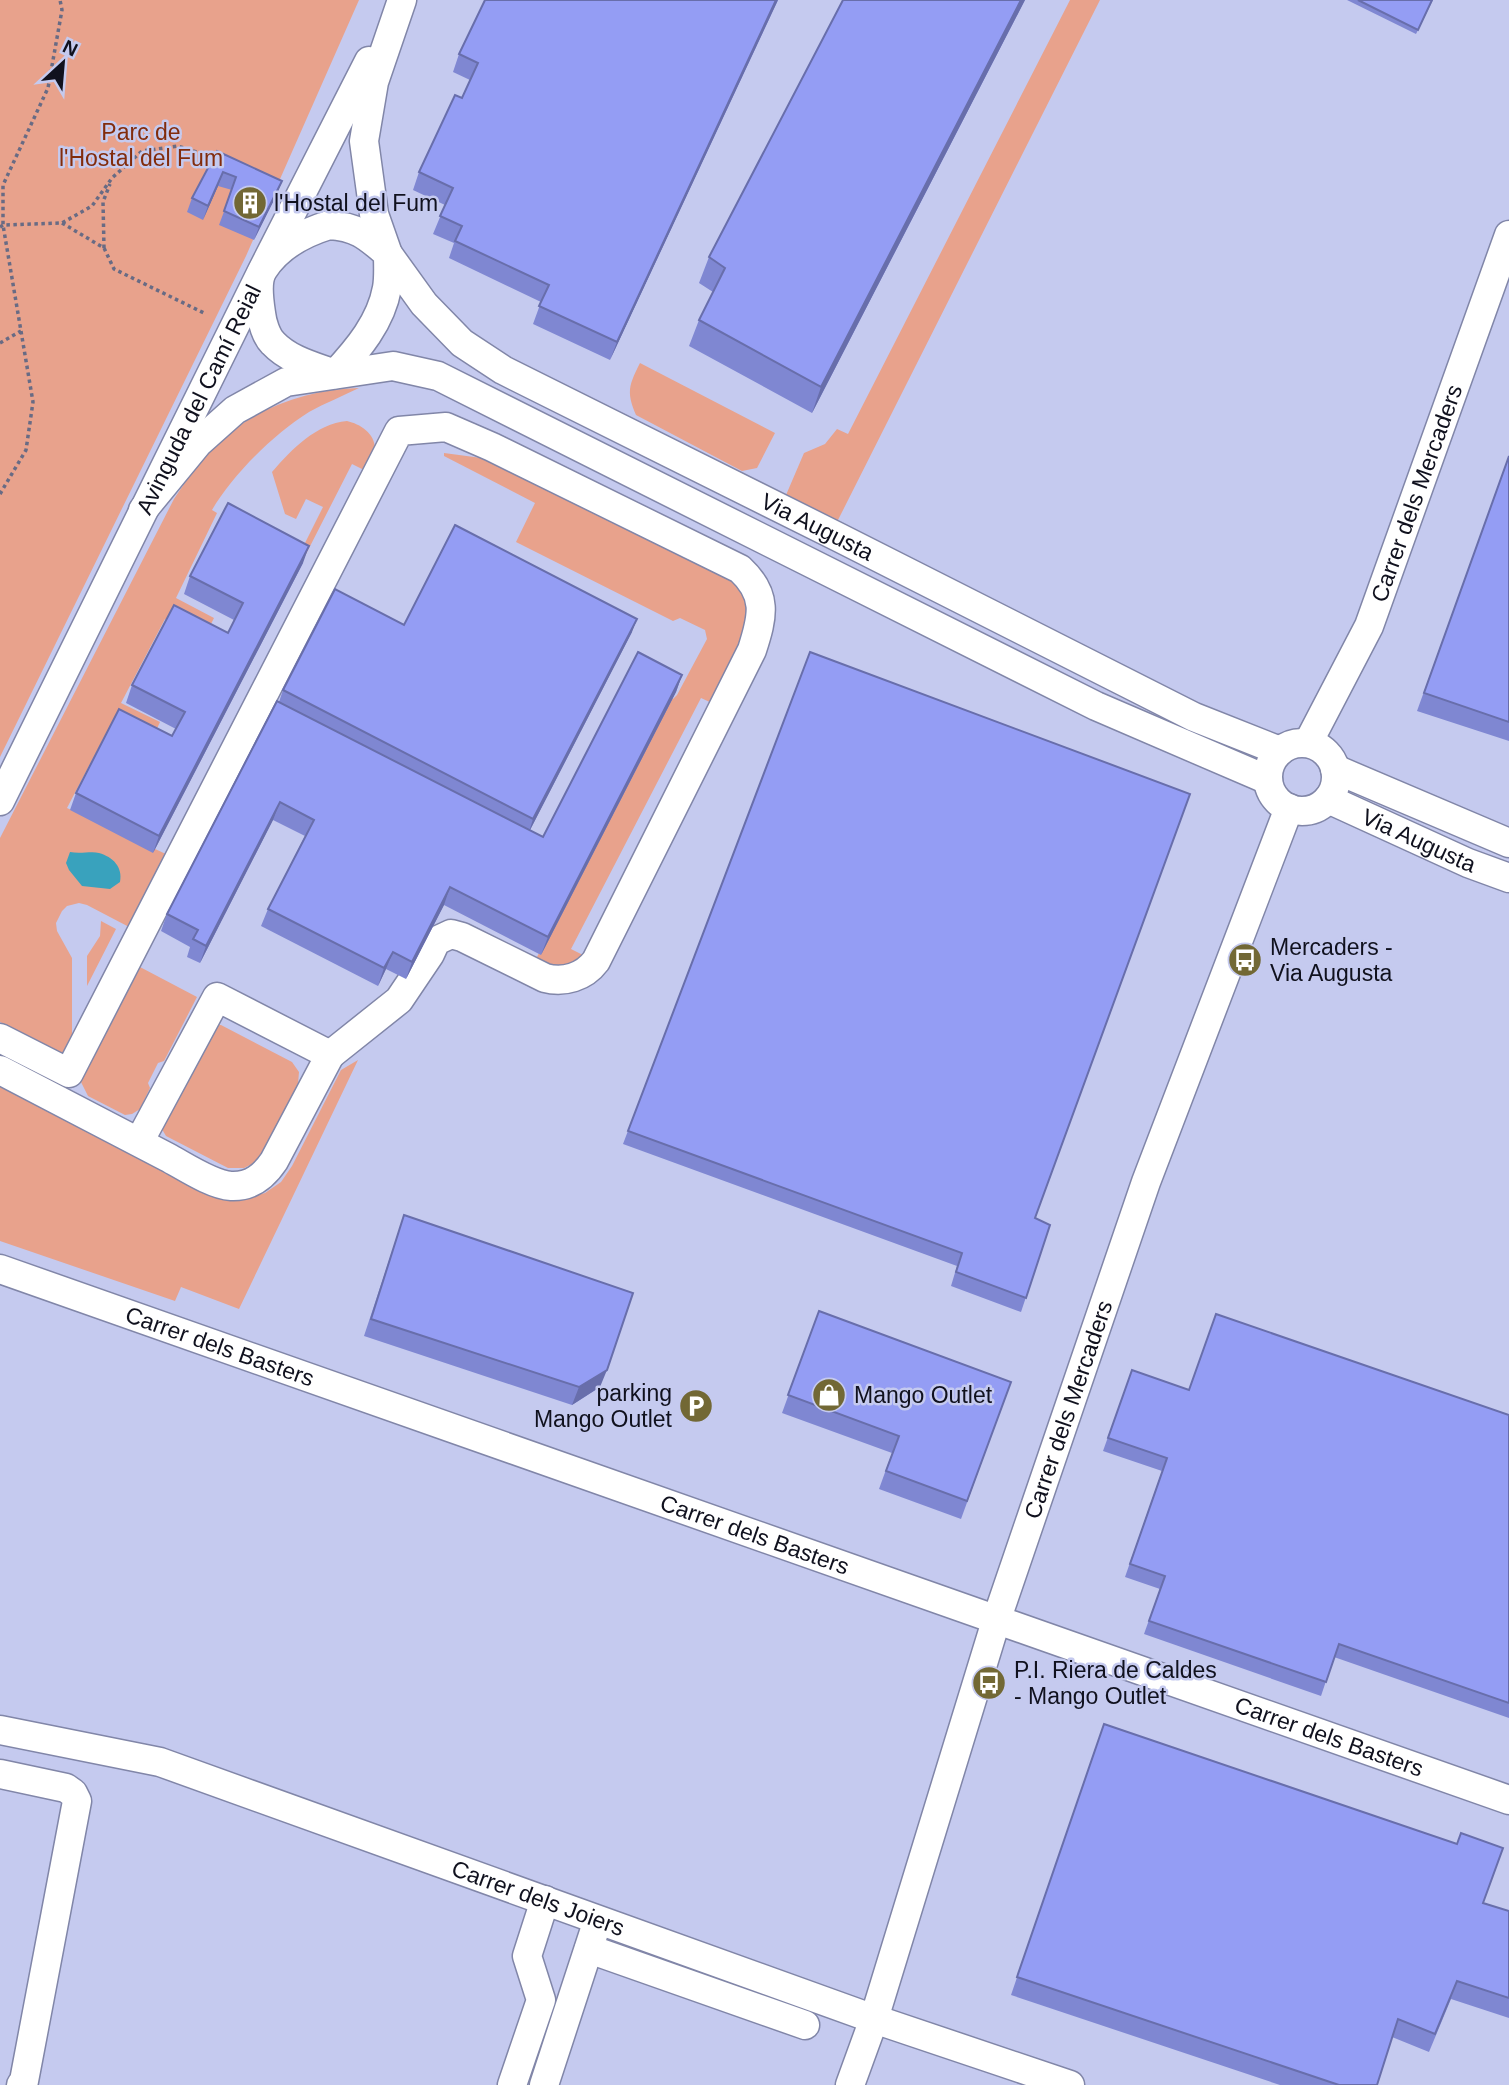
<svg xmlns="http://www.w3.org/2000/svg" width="1509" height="2085" font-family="Arial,sans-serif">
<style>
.green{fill:#e8a28c}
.water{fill:#39a2bd}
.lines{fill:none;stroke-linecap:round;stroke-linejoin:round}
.minor-casing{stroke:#8186a8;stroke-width:31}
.path{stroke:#686b84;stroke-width:3.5;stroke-dasharray:3.5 3.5;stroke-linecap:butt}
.minor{stroke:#fff;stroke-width:28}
.wall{fill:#7f87d2}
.shaded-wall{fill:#686eab}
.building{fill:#949df4;stroke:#686eab;stroke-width:2}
.labels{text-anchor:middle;stroke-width:5;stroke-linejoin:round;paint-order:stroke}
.park-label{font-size:23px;fill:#822c0c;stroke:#c5caef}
.poi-label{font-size:23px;fill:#10111e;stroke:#c5caef;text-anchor:start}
.street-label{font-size:23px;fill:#10111e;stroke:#c5caef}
</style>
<rect width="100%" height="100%" fill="#c5caef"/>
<path class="green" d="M0,0H359L246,256L0,757Z
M1070,0H1100L837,522L786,495L804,453L825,444L837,429L848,434Z
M640,363L775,433L757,468L742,471L636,415C626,392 629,385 640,363Z
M359,388C343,396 325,403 309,412C274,434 233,474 212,510L217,513L176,598L214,618L204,638L165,619L121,703L160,722L150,744L111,724L67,808L168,855L131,928L87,905L79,903L67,906L62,911L56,923L57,931L72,958V1041L66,1055L62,1054L0,1022V838L174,499C187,480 199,460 217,444C254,408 308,389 359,388Z
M347,421C360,424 375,433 375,449C375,456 370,465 368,472L352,464L304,558L299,555L323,507L306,499L296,519L285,514L272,472C292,449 316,424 347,421Z
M444,453L489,459L724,572L742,590L751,617L714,704L701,698L571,949L585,956C568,969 554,967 536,959L667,699H673L677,695L707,639L705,630L680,618L673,621L516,542L535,503L444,456Z
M101,921L116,929L87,986V956L100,936Z
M140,967L197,997L164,1061L158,1063L148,1083L150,1088L140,1109L132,1114L125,1115L88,1096L81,1082Z
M214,1025H221L292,1062L299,1072L298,1084L263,1153L254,1163L244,1168H228L166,1136L159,1124Z
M358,1060L239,1309L181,1287L175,1301L0,1241V1087L186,1183L230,1199L240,1200L265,1193L281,1182L292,1166L341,1070Z"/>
<path class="water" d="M70,852C80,854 92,851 99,853C113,857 123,867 120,882L110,889L82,886L69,870L66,863Z"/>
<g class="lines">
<g class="minor-casing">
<g id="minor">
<path id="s1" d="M402,0L374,82L364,141L374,214L388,254L424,304L462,343L503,370L840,538L1194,717L1280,751"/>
<path d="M329,225C358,227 367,236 388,254C388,265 389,277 387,288C381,322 358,349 335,374C313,366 289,360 273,343C266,336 262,322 261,313C259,300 256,281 263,270C278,246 303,233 329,225Z"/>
<path d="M143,510L198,443L235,410L286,382L393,366L438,376L1096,706L1268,780"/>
<path id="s2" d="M1308,743L1369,626L1509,235"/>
<circle cx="1302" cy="777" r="34"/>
<path d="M1335,769L1509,843"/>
<path id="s3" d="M1328,799L1468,863L1509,878"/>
<path id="s4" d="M0,801L262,271L369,61"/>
<path d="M0,1038L69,1073L399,431L446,427L492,447L740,569C768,595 763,616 752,650L596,961C584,977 564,983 545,978L462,937L451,934L436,941L430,954L399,1000L330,1055"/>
<path d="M0,1070C56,1099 111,1128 167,1157C184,1166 212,1185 231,1186C251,1187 264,1176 274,1161L330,1055L217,997L139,1142"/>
<path id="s5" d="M0,1269L1509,1800"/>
<path id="s6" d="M0,1730L160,1762L874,2019L1070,2085"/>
<path d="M0,1774L66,1788L73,1793L77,1801L24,2081L21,2085"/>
<path d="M589,1949L805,2025"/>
<path d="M512,2085L541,2000L527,1956L545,1900"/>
<path d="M544,2085L594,1932"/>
<path id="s7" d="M850,2085L874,2019L996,1621L1146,1182L1289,808"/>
</g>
</g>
<path class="path" d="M62,223L104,248L114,269L206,314
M0,227L3,225L62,223L92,206L112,178L142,151L178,146L215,158
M104,248L103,202L110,184
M0,343L21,331
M0,494L26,450L33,402L3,225V185L48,88L62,10L60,0"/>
<use href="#minor" class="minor"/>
</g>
<path class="wall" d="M778,0L610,360L533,324L541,302L449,258L454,243L433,234L445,205L413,190L419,172L462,98L470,80L453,72L459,54Z
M843,0H1025L812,413L689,346L699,320L713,292L699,283L709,257Z
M1347,0H1433L1416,34Z
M217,151L277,194L254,240L219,225L232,190L218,186L203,220L187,212L192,198Z
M1509,456V741L1417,711Z
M303,563L153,853L70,810L76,793L172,736L176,729L126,703L132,685L228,633L234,620L184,594L190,576Z
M404,625L632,632L530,830L543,837L682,675L676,692L541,955L444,905L406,979L386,969L378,986L261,926L268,909L305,836L273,820L200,963L187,957L190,947L161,931L167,914L279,702L283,690Z
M810,652L1035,1218L1050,1225L1021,1312L951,1286L957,1266L623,1144Z
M404,1215L600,1387L572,1405L364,1336Z
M819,1311L1011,1382L961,1519L879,1489L892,1453L782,1413Z
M1132,1370L1189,1390L1509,1415V1718L1334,1657L1321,1696L1144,1634L1160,1589L1125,1577L1162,1471L1103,1451Z
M1104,1724L1483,1903L1509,1911V2018L1451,1999L1429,2052L1392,2037L1377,2085H1280L1011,1995Z"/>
<path class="shaded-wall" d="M776,0H778L610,360L617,342Z
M1021,0H1025L812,413L821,387Z
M223,172L218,186L203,220L208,206Z
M282,181L277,194L254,240L259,227Z
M309,546L303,563L153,853L159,836Z
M637,619L632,632L529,832L533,819Z
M682,675L676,692L541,955L548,937Z
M280,802L273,820L200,963L206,946Z
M450,887L444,905L406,979L412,962Z
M393,952L386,969L378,986L384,968Z
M607,1370L600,1387L572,1405L579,1387Z"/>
<path class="building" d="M485,0H776L617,342L539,306L549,285L455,241L462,226L440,216L453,188L419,172L455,95L462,98L478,63L459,54Z
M843,0H1021L821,387L699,320L725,268L709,257Z
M1358,0H1432L1418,30Z
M217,151L282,181L259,227L224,211L236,177L223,172L208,206L192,198Z
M1509,456V722L1424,693Z
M228,503L309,546L159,836L76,793L119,709L172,736L185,712L132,685L174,605L228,633L243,603L190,576Z
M455,525L637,619L533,819L283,690L335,589L404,625Z
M638,652L682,675L548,937L450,887L412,962L393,952L384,968L268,909L314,820L280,802L206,946L193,939L198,930L167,914L277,701L543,837Z
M810,652L1190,794L1035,1218L1050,1225L1026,1298L956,1272L962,1253L628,1131Z
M404,1215L633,1293L607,1370L579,1387L371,1319Z
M819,1311L1011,1382L967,1501L886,1471L899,1436L788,1395Z
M1216,1314L1509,1415V1703L1339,1644L1326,1682L1149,1621L1165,1576L1130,1564L1167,1458L1108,1438L1132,1370L1189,1390Z
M1104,1724L1457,1844L1461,1833L1503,1848L1483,1903L1509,1911V1998L1457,1981L1435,2034L1398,2019L1377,2085H1339L1017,1977Z"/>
<defs>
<g id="building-disc" transform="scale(1.75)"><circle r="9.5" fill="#726835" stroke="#c5caef"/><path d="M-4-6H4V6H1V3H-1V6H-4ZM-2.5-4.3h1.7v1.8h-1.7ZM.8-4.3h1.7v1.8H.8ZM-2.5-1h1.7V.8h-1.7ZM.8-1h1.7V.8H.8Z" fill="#fff"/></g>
<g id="bus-disc" transform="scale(1.75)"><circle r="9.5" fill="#726835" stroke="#c5caef"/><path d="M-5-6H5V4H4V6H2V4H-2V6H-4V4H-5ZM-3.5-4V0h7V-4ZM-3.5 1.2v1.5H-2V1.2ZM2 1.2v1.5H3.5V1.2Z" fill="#fff"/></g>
<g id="shop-disc" transform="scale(1.75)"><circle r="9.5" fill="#726835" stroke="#c5caef"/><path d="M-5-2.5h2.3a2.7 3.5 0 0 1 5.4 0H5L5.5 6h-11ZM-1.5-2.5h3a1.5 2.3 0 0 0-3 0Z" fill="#fff"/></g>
<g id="parking-disc" transform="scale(1.75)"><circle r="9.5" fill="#726835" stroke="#c5caef"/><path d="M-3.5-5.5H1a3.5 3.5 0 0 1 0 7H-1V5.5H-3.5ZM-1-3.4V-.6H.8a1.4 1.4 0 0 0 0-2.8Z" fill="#fff"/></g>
</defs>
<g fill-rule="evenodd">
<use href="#building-disc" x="250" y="203"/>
<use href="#bus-disc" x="1245" y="960"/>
<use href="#shop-disc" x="829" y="1395"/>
<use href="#parking-disc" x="696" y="1406"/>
<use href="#bus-disc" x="989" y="1683"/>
</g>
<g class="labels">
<g class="park-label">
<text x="141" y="140">Parc de<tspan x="141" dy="26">l'Hostal del Fum</tspan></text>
</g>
<g class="poi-label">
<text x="274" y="211">l'Hostal del Fum</text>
<text x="1270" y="955">Mercaders -<tspan x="1270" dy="26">Via Augusta</tspan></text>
<text x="672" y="1401" text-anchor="end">parking<tspan x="672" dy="26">Mango Outlet</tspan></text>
<text x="854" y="1403">Mango Outlet</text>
<text x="1014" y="1678">P.I. Riera de Caldes<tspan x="1014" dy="26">- Mango Outlet</tspan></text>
</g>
<g class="street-label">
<text dy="8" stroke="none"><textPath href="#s4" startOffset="448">Avinguda del Camí Reial</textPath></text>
<text dy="8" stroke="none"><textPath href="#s2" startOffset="273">Carrer dels Mercaders</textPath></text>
<text dy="8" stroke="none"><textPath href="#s1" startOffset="779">Via Augusta</textPath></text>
<text dy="8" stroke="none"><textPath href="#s3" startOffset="100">Via Augusta</textPath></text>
<text dy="8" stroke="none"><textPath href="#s5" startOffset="233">Carrer dels Basters</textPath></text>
<text dy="8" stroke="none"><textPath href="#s7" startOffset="710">Carrer dels Mercaders</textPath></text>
<text dy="8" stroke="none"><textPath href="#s5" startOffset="800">Carrer dels Basters</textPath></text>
<text dy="8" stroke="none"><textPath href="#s5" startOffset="1409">Carrer dels Basters</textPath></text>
<text dy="8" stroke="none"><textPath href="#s6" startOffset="565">Carrer dels Joiers</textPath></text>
</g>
</g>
<g transform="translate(63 63) rotate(26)" stroke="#c5caef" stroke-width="5" paint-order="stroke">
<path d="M0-5L12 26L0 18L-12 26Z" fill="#10111e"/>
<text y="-10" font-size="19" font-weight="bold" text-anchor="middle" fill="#10111e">N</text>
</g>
</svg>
